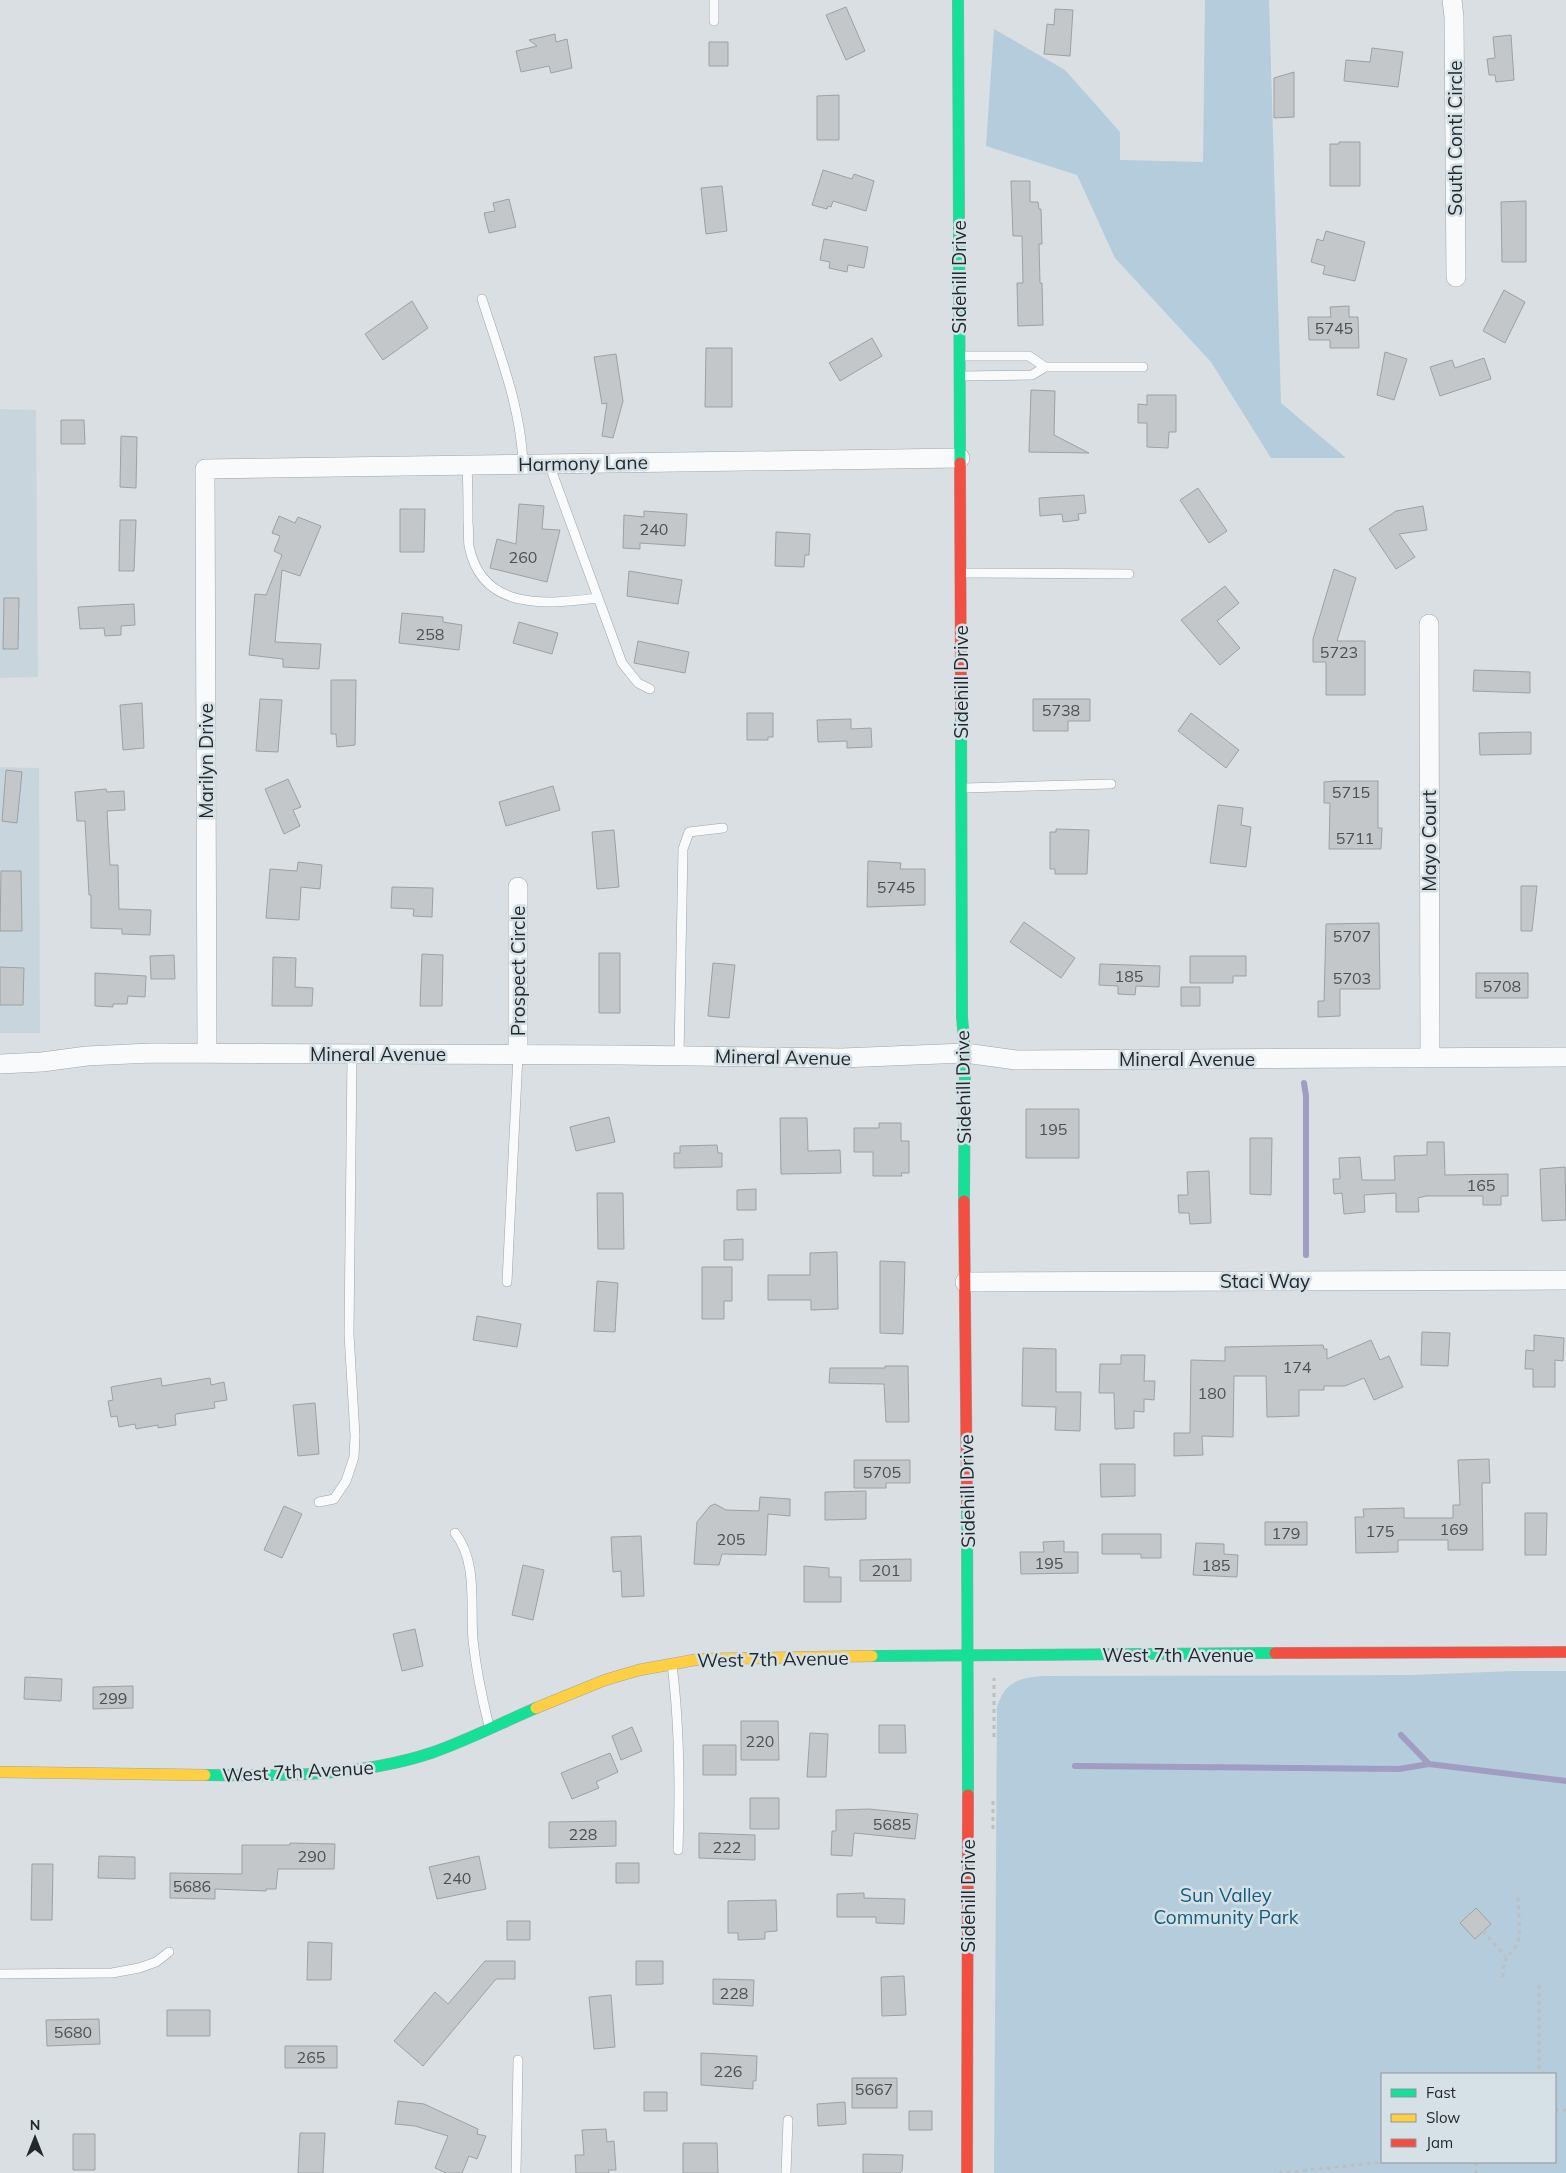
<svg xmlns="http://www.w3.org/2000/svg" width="1566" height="2173" font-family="Mulish,sans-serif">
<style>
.built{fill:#c9d5dd}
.green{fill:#b4ccdb;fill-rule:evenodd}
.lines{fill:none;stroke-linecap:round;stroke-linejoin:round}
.stream{stroke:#a19cc2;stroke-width:6}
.building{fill:#c3c7c9;stroke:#9ca1a3}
.lane-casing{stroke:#9fa4a6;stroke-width:10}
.street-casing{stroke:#9fa4a6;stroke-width:20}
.fast-casing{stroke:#9fa4a6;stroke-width:12}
.slow-casing{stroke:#9fa4a6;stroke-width:12}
.jam-casing{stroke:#9fa4a6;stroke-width:12}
.path{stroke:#bebfc1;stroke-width:3;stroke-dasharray:4 4;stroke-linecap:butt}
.lane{stroke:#f9fafb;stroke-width:9}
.street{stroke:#f9fafb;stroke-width:19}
.fast{stroke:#16e098;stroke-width:11}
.slow{stroke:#ffcf43;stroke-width:11}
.jam{stroke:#f24e42;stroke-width:11}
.labels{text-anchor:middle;stroke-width:5;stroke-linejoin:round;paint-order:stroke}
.number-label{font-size:16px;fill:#4c5052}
.street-label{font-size:19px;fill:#24282a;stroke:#d6e0e7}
.park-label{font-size:19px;fill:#135d7e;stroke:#d6e0e7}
</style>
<rect width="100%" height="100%" fill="#dadfe3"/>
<path class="built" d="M0,409L36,410L38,677L0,678Z
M0,767L39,768L40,1033H0Z"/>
<path class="green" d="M1205,0H1269L1281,403L1346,458H1271L1211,362L1115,258L1077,175L986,146L994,29L1065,70L1120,132V160L1203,162Z
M1514,1671H1566V2173H994L997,1707C1005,1681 1019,1678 1044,1676L1412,1675ZM1382,2074H1555V2162H1382Z"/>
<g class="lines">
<path class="stream" d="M1304,1083L1306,1096V1255
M1401,1735L1429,1764
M1075,1766L1399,1769L1429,1764L1566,1781"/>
</g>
<path class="building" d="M846,7L865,51L846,60L826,15Z
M1055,9L1073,10L1070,56L1044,54L1047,24L1054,25Z
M555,34L556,42L567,39L572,68L551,73L549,66L521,72L516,51L537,46L529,40Z
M1511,35L1514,80L1496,82L1495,75H1489L1487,59L1495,58L1493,37Z
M709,42H728V66H709Z
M1372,48L1403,52L1398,87L1344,81L1346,60L1370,62Z
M1294,72V117L1274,118V78Z
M839,95V140H817V96Z
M1339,142H1360V186H1330V144H1339Z
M823,170L852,179L854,174L874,181L866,211L833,201L831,207L828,206L827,209L812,205Z
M1011,181H1030V202H1038L1039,209H1041L1042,244H1039L1040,283H1042L1043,325L1018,326L1017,283H1023L1022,236H1013Z
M722,186L727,231L706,234L701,188Z
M509,199L516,227L489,233L484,213L495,211L493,203Z
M1526,201V262H1502L1501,202Z
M1326,231L1365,242L1355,281L1323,274L1325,266L1311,262L1317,239L1323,241Z
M824,239L868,247L864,268L848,265L847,272L829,268L830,262L820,260Z
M1504,290L1525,302L1505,343L1483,331Z
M412,301L428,328L383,360L365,334Z
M1349,306V317H1358L1359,348H1330V340H1309L1308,317H1331L1330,307Z
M872,338L882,356L840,381L829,363Z
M706,348H732V407H705Z
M1385,352L1407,359L1394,400L1377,395Z
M616,354L623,401L613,438L602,436L607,403L602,404L594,357Z
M1484,358L1491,379L1440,396L1430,367L1452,360L1455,368Z
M1031,390L1055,391L1054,435L1089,453L1029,452Z
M1147,395H1176V432H1169L1168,448L1147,447V423H1138V404L1147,405Z
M61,420H84L85,444H61Z
M121,436L137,437L136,488L120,487Z
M1198,488L1227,531L1209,543L1180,500Z
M1084,495L1086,513L1078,514L1079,520L1063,522L1062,514L1040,516L1039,498Z
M519,504L544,506L542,529L560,530L547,582L490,568L497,539L516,544Z
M1423,506L1427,530L1399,534L1415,557L1396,569L1369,529L1396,511Z
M400,509H425L424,552H400Z
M644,511L687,514L685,546L640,543V549L623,548L624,515L644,517Z
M279,516L295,523L298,517L321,526L300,576L282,570L275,642L321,644L319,669L283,667V659L249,655L255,594L266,595L282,555L274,551L280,536L272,533Z
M120,520H136L134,571H119Z
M776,532L810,534L809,555H805L804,567L775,566Z
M1334,569L1356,578L1337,641H1365V695H1326V662H1313V639Z
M629,571L682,580L678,604L627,596Z
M1225,586L1239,603L1217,621L1240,648L1220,665L1181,620Z
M4,598H19L18,649H3Z
M134,604L135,625L121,626V635L105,636L104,628L80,629L78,607Z
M402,613L443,617V622L462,625L459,650L399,643Z
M519,622L558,633L552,654L513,643Z
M638,641L689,652L685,673L634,663Z
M1474,670L1530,672V693L1473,691Z
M331,680H356L355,745L337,747L336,734H331Z
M260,699L282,700L278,752L256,751Z
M1033,699H1090V721H1068V731H1033Z
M142,703L144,748L123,750L120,705Z
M747,713H773V737H768V740H747Z
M1191,713L1239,750L1226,768L1178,731Z
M851,719V729L871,728L872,747L847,748V741L818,742L817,720Z
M1531,732V754L1480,755L1479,733Z
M6,770L22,772L17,823L2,821Z
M288,779L301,807L293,810L300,826L284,834L265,789Z
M1335,781H1378V828H1382L1381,849H1329L1330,803H1324V782Z
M553,786L560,810L506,826L499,802Z
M106,789L107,792L124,791L125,810L107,811L110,865H118L119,909L151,910L150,935L122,934V929L91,928V895H89L85,821H77L75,792Z
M1218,805L1243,808L1241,825L1251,827L1246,867L1210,863Z
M1056,829L1089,830L1087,874H1055V869H1050V832H1056Z
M614,830L619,887L597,889L592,832Z
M868,861L901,863L900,869H925V905L867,907Z
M298,862L322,865L320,889L301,887L299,920L266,918L270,869L297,871Z
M1,871H21L22,931H0Z
M1521,886H1537L1532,931H1521Z
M392,887L433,888L432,917L413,916L414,909L391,908Z
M1024,922L1075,958L1061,978L1010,942Z
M1379,923L1380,989H1340V1016L1318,1017V1001H1324L1326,924Z
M599,953H620V1013H599Z
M422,954L443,955L442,1006H420Z
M174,955L175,979H151L150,956Z
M1190,956H1246V976H1233V983H1190Z
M273,957L296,958L295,987L313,988L312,1006H272Z
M713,963L735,965L729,1018L708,1016Z
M1100,964L1160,966L1159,987L1136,986L1135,995L1118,994V986L1099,985Z
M0,967L24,968L23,1005H0Z
M95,973L146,976L145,997L128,996L127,1004H113V1007L95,1006Z
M1476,973H1528V998H1476Z
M1181,987H1200V1006H1181Z
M1026,1109H1079V1158H1026Z
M609,1117L615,1142L576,1151L570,1127Z
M780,1118H807L808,1151L840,1150L841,1173L781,1174Z
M879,1123H901V1141H909V1173H901L902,1176H873V1152H854V1128H879Z
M1250,1138H1272L1271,1195L1250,1194Z
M1427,1142H1444L1445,1175L1508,1174V1196H1501V1205H1483V1196H1426L1418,1198L1419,1212H1396V1193L1364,1195L1365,1212L1344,1214L1342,1193L1334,1194L1333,1179H1340L1339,1158L1360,1157L1362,1180H1395L1394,1156L1427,1155Z
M717,1145L718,1153H722V1167L674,1168V1153H680V1146Z
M1565,1167L1566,1220L1542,1221L1540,1169Z
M1209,1171L1211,1223L1190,1224L1189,1213H1179L1178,1195H1188L1187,1172Z
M756,1189V1210H737V1190Z
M597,1193H623L624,1249H598Z
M743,1239V1260H724V1240Z
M837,1252L838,1309L811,1310V1300H768V1275H810V1253Z
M880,1261L905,1262L903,1334L880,1333Z
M702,1267H732V1301H724V1319H702Z
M597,1281L618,1283L615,1332L594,1331Z
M477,1316L521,1324L517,1347L473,1340Z
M1422,1332L1450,1333L1448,1366L1421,1365Z
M1534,1335L1564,1338L1563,1361L1555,1360V1387H1533V1369H1525L1526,1350L1534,1351Z
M1371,1340L1380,1360L1389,1356L1403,1387L1374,1400L1364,1378L1345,1386H1324V1390H1299V1416L1267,1417L1266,1376H1234L1233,1437L1202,1436L1203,1455L1174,1456V1433H1190L1191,1360L1225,1361V1347L1323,1345L1324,1349H1327V1359Z
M1023,1348L1056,1349V1392H1081L1080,1431L1055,1430L1056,1407L1022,1406Z
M1121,1355H1145L1144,1381H1155L1154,1400L1144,1399V1412L1134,1411V1428L1115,1429L1114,1393H1099L1100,1364H1121Z
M885,1366H908L909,1422H886L884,1384L829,1383L830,1368H885Z
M161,1378L162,1386L210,1378L211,1385L224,1382L227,1400L214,1402L215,1408L176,1414L175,1416L176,1425L158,1428V1425L136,1429L135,1424L119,1427L117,1416L111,1417L108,1401L113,1400L111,1387Z
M315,1403L319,1454L298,1456L293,1405Z
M1489,1459L1490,1483H1482L1483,1550H1448V1540H1398V1552L1356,1553L1355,1517H1364L1363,1509L1404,1508V1518H1453V1505H1460L1458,1460Z
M854,1460H910V1483H886V1488H854Z
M1100,1464H1135V1496L1101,1497Z
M866,1491V1519L825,1520V1492Z
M760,1497L790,1499V1516L768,1514L766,1555L722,1554L719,1565L694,1564L697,1522L710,1506L715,1504L726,1510L759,1511Z
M284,1506L302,1514L282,1558L264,1550Z
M1525,1513H1547L1546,1555H1525Z
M1265,1522H1307V1545H1265Z
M1102,1534H1161V1558H1141V1554H1102Z
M641,1536L644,1596L622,1597L621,1571L613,1572L611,1537Z
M1064,1541V1552H1078V1573L1021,1574L1020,1552H1044L1043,1542Z
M1196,1543L1224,1544V1554L1238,1555L1237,1577L1193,1575Z
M911,1559V1581H860V1560Z
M523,1565L544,1570L533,1620L512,1615Z
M804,1566L829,1568V1577H841V1602H804Z
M415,1629L423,1666L402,1671L393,1634Z
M25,1677L62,1679L61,1701L24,1699Z
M133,1686V1708L93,1709V1687Z
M741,1721H778L779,1760H741Z
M879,1725H905L906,1753H879Z
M632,1727L642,1751L621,1760L612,1736Z
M810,1733L828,1734L826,1777H807Z
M703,1745H736V1775H703Z
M610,1753L618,1772L596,1782L599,1788L572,1799L561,1773Z
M750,1798H779V1829H750Z
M869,1809L918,1814L915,1839L854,1833L852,1856L831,1855L832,1831H836V1810Z
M616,1821V1846L549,1848V1822Z
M699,1833L755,1835V1860L699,1858Z
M290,1843L335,1844L334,1869H278L276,1889H266V1891L215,1889V1899L170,1898V1873L242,1874V1845H290Z
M99,1856L135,1857V1879L98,1878Z
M479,1856L486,1889L437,1899L429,1867Z
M616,1863H639V1883H616Z
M32,1864H53L52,1920H31Z
M864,1893V1898L905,1899L904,1924L876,1923V1917H837V1894Z
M776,1900L777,1931L765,1932V1939L738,1940V1933H728V1901Z
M1476,1908L1491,1924L1475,1939L1460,1923Z
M507,1921H530V1940H507Z
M308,1942L332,1943L331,1980H307Z
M485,1961H515V1979H496L423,2066L394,2041L435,1992L448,2004Z
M636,1961H663V1984L636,1985Z
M904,1976L906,2015L882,2016L881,1977Z
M713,1979L754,1980L753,2006L713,2004Z
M611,1995L615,2047L594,2049L589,1997Z
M167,2010H210V2036H167Z
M99,2019L100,2044L47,2046L46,2020Z
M285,2046H337V2068H285Z
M701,2053L757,2056L756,2081H753V2089L701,2085Z
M852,2078H897V2108H852Z
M644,2092H667V2111H644Z
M398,2101L424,2104L478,2129L477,2134L486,2136L477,2159L469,2156L462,2173H446L435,2168L448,2136L415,2126L395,2124Z
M845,2102L846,2124L818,2126L817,2104Z
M909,2111H932V2130H909Z
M606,2129L607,2142L614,2141L616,2170H608L609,2173H576L575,2155H584L582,2130Z
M300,2133H325L323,2173H298Z
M73,2134H95V2170H73Z
M683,2143H717L718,2173H683Z
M863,2154L903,2155L902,2171L900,2173H863Z"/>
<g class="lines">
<g class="lane-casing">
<path id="lane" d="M714,0V21
M482,299C499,353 521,407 523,464
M961,356H1029L1045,367L1032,375L962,376
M1045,367H1143
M549,464L622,663L638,683L650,689
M467,465C468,484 468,503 468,523C469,530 468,539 469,546C482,612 547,604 598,598
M963,573L1129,574
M964,788L1111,784
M679,1056L683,849L689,832L723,828
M507,1282L518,1055
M319,1502L334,1499L346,1481L354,1457L355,1436L349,1334L352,1055
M455,1533C478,1562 470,1605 473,1640C476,1669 482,1698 489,1726
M672,1665C680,1727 680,1789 678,1850
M0,1974L112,1973L139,1968L156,1962L169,1952
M516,2173L518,2060
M786,2173L788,2120"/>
</g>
<g class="street-casing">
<path id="street" d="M1452,0L1454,17L1456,277
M1429,624L1430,1058
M518,887V1055
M207,1053L205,469L960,458
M0,1064L42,1062L87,1056L151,1053L619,1055L842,1058L965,1053L1016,1060L1566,1057
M965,1282L1566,1280"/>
</g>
<g class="fast-casing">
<path id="fast" d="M958,0L960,463
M961,710L962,1017L965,1053L964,1201
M967,1504L968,1795
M872,1656L1275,1653
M205,1775C280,1776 358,1777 431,1753C466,1741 501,1723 536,1708"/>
</g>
<g class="slow-casing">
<path id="slow" d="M536,1708L605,1680L639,1670L700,1659L872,1656
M0,1772L205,1775"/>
</g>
<g class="jam-casing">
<path id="jam" d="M960,463L961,710
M964,1201L967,1504
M1275,1653L1566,1652
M967,2173L968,1795"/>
</g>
<path class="path" d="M994,1737V1678
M993,1829V1798
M1483,1931L1505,1956
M1503,1977C1503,1950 1511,1959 1518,1941C1521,1932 1518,1908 1518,1897
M1539,1985V2074
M1555,2110H1566
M1476,2162V2173
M1279,2173L1385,2162"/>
<use href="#lane" class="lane"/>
<use href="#street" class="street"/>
<use href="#fast" class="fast"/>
<use href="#slow" class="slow"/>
<use href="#jam" class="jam"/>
</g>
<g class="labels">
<g class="number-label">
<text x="1334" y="334">5745</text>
<text x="654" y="535">240</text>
<text x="523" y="563">260</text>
<text x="430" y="640">258</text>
<text x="1339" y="658">5723</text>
<text x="1061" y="716">5738</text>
<text x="1351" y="798">5715</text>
<text x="1355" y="844">5711</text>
<text x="896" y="893">5745</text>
<text x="1352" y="942">5707</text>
<text x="1129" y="982">185</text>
<text x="1352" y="984">5703</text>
<text x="1502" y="992">5708</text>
<text x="1053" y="1135">195</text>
<text x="1481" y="1191">165</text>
<text x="1297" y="1373">174</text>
<text x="1212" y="1399">180</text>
<text x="882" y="1478">5705</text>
<text x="1454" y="1535">169</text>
<text x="1380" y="1537">175</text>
<text x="1286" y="1539">179</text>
<text x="731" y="1545">205</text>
<text x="1049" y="1569">195</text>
<text x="1216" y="1571">185</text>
<text x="886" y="1576">201</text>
<text x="113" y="1704">299</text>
<text x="760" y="1747">220</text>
<text x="892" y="1830">5685</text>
<text x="583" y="1840">228</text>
<text x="727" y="1853">222</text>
<text x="312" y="1862">290</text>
<text x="457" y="1884">240</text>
<text x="192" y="1892">5686</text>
<text x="734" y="1999">228</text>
<text x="73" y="2038">5680</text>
<text x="311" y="2063">265</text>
<text x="728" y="2077">226</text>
<text x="874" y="2095">5667</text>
</g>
<g class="street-label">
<text transform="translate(1455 138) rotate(-90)" y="7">South Conti Circle</text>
<text transform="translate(959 277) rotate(-90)" y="7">Sidehill Drive</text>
<text transform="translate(583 463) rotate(-1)" y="7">Harmony Lane</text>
<text transform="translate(961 682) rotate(-90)" y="7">Sidehill Drive</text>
<text transform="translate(206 761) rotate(-90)" y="7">Marilyn Drive</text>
<text transform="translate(1429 841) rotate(-90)" y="7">Mayo Court</text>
<text transform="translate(518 971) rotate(-90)" y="7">Prospect Circle</text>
<text x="378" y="1061">Mineral Avenue</text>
<text transform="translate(783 1057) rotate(1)" y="7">Mineral Avenue</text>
<text x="1187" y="1066">Mineral Avenue</text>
<text transform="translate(963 1087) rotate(-91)" y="7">Sidehill Drive</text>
<text x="1265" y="1288">Staci Way</text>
<text transform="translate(967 1491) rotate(-91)" y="7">Sidehill Drive</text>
<text x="1178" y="1662">West 7th Avenue</text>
<text transform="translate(773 1659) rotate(-1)" y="7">West 7th Avenue</text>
<text transform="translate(298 1771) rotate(-3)" y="7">West 7th Avenue</text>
<text transform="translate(968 1896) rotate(-90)" y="7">Sidehill Drive</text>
</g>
<g class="park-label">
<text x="1226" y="1902">Sun Valley<tspan x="1226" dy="22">Community Park</tspan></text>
</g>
</g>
<rect x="1381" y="2073" width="175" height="90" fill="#d6e0e7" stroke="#8f969b"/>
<rect x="1391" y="2089" width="25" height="8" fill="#16e098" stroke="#8f969b"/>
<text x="1426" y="2098" font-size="15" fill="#24282a">Fast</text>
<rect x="1391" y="2114" width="25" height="8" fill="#ffcf43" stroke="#8f969b"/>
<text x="1426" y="2123" font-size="15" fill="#24282a">Slow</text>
<rect x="1391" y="2139" width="25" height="8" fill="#f24e42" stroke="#8f969b"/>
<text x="1426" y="2148" font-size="15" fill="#24282a">Jam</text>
<g transform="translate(35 2138)" stroke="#d6e0e7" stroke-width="4" paint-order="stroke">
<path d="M0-4L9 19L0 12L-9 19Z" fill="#24282a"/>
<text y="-8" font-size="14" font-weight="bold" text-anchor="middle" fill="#24282a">N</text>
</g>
</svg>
